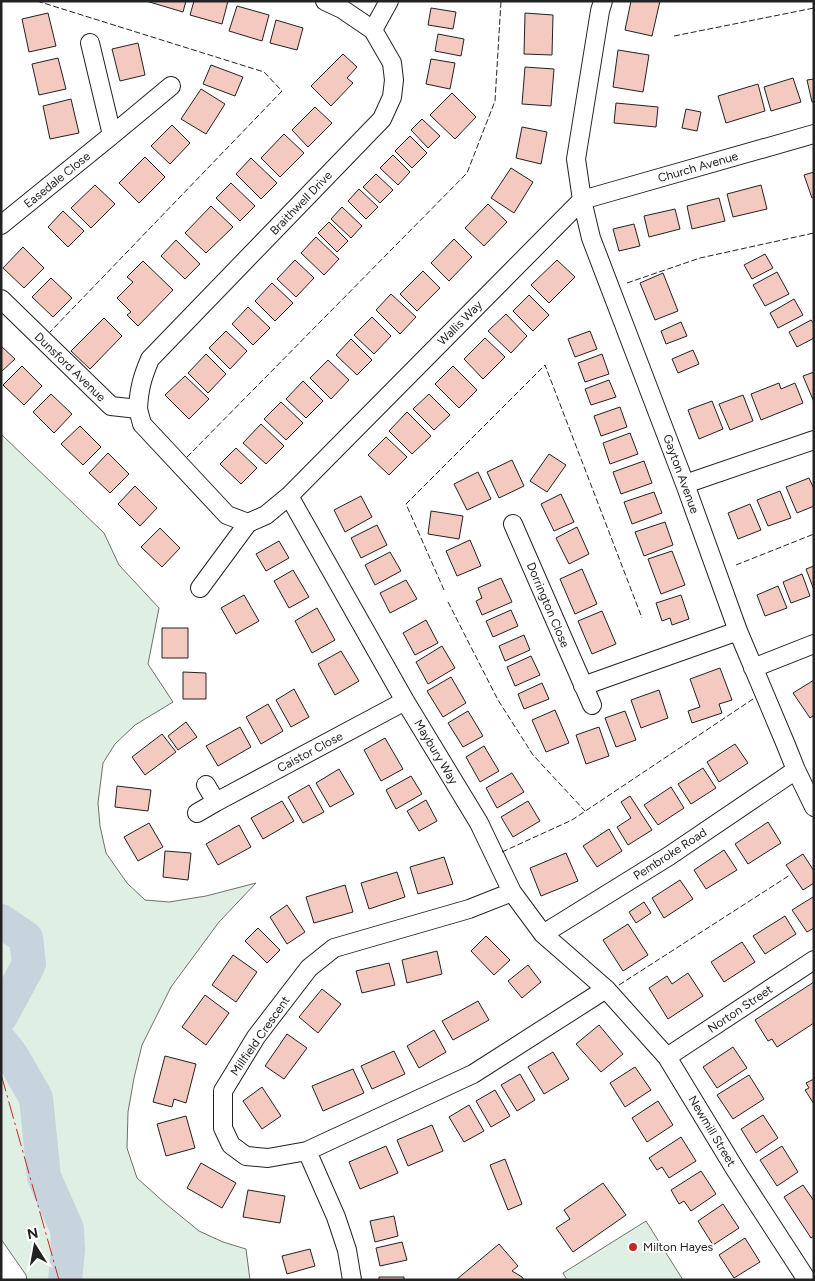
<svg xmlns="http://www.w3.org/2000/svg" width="815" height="1281" font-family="Figtree,sans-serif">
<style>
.green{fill:#e0efe3;stroke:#6f6f6f}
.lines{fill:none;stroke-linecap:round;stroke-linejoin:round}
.river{stroke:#c7d3dd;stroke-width:34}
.building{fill:#f3c9c0;stroke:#222}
.minor-casing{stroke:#222;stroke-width:20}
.minor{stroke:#fff;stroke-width:18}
.fence{stroke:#222;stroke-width:1;stroke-dasharray:6 2.5;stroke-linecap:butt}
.power{stroke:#c62828;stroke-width:1;stroke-dasharray:18 4 2.5 4;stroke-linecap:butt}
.poi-dot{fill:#c62828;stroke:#fff;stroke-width:2}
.labels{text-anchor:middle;stroke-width:4;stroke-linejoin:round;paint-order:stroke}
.street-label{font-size:12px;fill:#222;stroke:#fff}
.poi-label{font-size:12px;fill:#222;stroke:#fff;text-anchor:start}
</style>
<rect width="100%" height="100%" fill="#fff"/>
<path class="green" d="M1,434L104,533L119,565L159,608L148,664L173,702L135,725L115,744L103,763L98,803L100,826L106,853L127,883L145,900L169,902L206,896L256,883L219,922L171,987L142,1045L134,1078L128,1112L127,1148L137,1178L166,1204L199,1231L223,1242L246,1249L250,1280H27L26,1275L1,1239Z
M646,1221L683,1280H567L563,1273Z"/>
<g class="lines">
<path class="river" d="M1,921L26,938L29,964L1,1016
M1,1042L12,1056L36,1098L44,1177L67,1229L68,1250L65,1280"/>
</g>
<path class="building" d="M146,1H186L183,12Z
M194,1H228L222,24L190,15Z
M631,1H660L652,36L625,30Z
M237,6L269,15L262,41L229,31Z
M431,8L456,12L453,29L428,25Z
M48,13L56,46L29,52L22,19Z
M525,13L553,15L552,55L524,54Z
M276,20L303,28L297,50L270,43Z
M438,34L464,39L461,56L435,51Z
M138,43L145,75L120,81L112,49Z
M618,50L649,55L643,92L613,87Z
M343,54L357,67L347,78L353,83L331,106L311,86Z
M58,58L66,89L39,95L32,64Z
M431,59L455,63L450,89L426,84Z
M211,65L243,77L235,96L203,84Z
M525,67L554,69L551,106L522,104Z
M793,78L801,102L771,111L764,87Z
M814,79V102H812L807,80Z
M758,84L765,111L726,123L718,96Z
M201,89L225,104L206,134L181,119Z
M452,93L476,117L455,139L430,115Z
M71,99L79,133L50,139L43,106Z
M616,103L658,107L656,127L614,123Z
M315,107L332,123L308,147L292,130Z
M686,109L701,112L697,131L682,128Z
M422,119L440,136L428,148L411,130Z
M172,125L190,143L170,164L151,146Z
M522,127L547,132L541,164L516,158Z
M284,134L304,153L280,177L261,158Z
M410,136L427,153L412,168L395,151Z
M393,155L410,172L398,185L380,168Z
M145,157L165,177L139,203L119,183Z
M251,158L277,183L261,199L236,174Z
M511,168L533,182L514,213L491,198Z
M814,172V197L812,198L804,175Z
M376,174L393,190L380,203L363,187Z
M231,183L255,206L240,221L216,198Z
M95,185L115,204L91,228L71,208Z
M761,185L767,209L733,217L727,194Z
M359,189L378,207L366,219L348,201Z
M719,198L725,221L692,229L687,206Z
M488,204L507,222L484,246L465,228Z
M211,206L233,227L206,253L185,233Z
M342,207L362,226L351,238L331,219Z
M675,209L680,229L649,237L644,216Z
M63,211L84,231L68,247L48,227Z
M329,222L348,241L337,252L318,233Z
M634,224L640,246L619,251L613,229Z
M316,237L339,259L324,275L301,253Z
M454,239L472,257L449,281L431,263Z
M176,240L200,264L185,279L161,256Z
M23,247L44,268L24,288L3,268Z
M765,254L773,268L752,279L744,265Z
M295,260L314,278L296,297L277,279Z
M557,260L575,277L549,303L531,285Z
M143,261L173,290L138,326L127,315L131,312L117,298L133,282L127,277Z
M423,271L440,288L417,311L400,294Z
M777,272L789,294L765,306L753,285Z
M663,273L678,311L655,320L640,283Z
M51,278L72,298L53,317L32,297Z
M272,283L293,303L275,321L255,301Z
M391,294L416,317L400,334L376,310Z
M529,295L549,315L533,331L513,311Z
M794,299L803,315L778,328L770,313Z
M248,307L270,328L253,345L232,324Z
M506,314L527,336L511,353L488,331Z
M372,317L391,336L374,354L354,335Z
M104,318L122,336L90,369L71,351Z
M811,320L814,324V338L797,347L789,332Z
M681,322L687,336L666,344L661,331Z
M226,331L247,351L230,369L209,348Z
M590,331L597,349L575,357L568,339Z
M485,338L505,357L483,379L464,359Z
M351,339L372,360L357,375L336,355Z
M1,346L15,359L1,372Z
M693,350L699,364L678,373L672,359Z
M206,354L226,374L208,393L188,373Z
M602,354L609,374L585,382L578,363Z
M328,360L349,380L331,399L310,378Z
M22,366L42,386L24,405L3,385Z
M453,366L477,390L459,408L435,384Z
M814,372V402L803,376Z
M185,376L209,399L189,419L165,395Z
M609,380L616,397L591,405L585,389Z
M303,381L323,401L306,418L286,399Z
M779,383L781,389L795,383L803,403L761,420L751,394Z
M51,394L72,414L54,433L33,412Z
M429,394L450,415L434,430L413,409Z
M743,395L753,421L730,430L719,404Z
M712,401L723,429L699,439L688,410Z
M281,402L303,423L286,440L264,419Z
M620,407L627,427L601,436L594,416Z
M407,412L431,436L412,454L389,431Z
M261,424L284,446L266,464L243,443Z
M80,426L101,447L83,465L61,444Z
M630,433L638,454L610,464L603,443Z
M386,437L407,457L389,475L368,455Z
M236,448L257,468L241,484L220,464Z
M108,453L129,474L110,493L89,473Z
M549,454L566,465L547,492L530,481Z
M512,460L524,486L499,498L487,472Z
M644,461L652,483L621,494L613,472Z
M478,472L491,499L467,510L454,484Z
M809,478L814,489V506L797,513L786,487Z
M135,486L157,508L140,526L118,504Z
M780,491L791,518L768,526L757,500Z
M654,492L662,513L632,524L624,502Z
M561,494L574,522L554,531L541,504Z
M361,496L372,517L345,532L334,510Z
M750,504L761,530L738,539L728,513Z
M431,511L463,516L459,539L428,534Z
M665,522L673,545L644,556L635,532Z
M377,525L387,545L361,558L351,538Z
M577,527L589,554L569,564L556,538Z
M160,528L180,548L162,567L141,547Z
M470,540L481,566L457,576L446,551Z
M279,541L289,558L266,571L256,554Z
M672,551L685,585L661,594L648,559Z
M390,552L401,571L375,585L365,565Z
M814,566V590L806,569Z
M582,569L597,604L575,614L560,579Z
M293,570L309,597L289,608L274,581Z
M802,574L810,596L791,603L783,582Z
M501,578L512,602L482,615L476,601L482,598L478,588Z
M406,580L417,599L390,613L380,593Z
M778,586L787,608L765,616L757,595Z
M244,595L259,621L236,634L221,608Z
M681,595L689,619L672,625L670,618L662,621L656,603Z
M317,608L335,640L312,653L295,621Z
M511,610L518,626L493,637L486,621Z
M602,611L616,644L592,654L578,621Z
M426,620L438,643L415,655L403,633Z
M162,628H188V658H162Z
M524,635L530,650L505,661L499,646Z
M442,646L455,668L428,684L416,662Z
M341,651L359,681L335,695L318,664Z
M531,656L540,675L515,686L507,667Z
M720,668L732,700L719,704L722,713L692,723L688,711L700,707L690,679Z
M183,672L206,673V699H183Z
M451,677L466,703L443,717L427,691Z
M814,680V715L810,718L793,693Z
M542,683L549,699L524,709L518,694Z
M294,689L309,717L291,727L276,700Z
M659,690L668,718L641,728L631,700Z
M268,704L283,731L261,744L246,717Z
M555,710L569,743L546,752L532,720Z
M468,711L483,736L463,747L448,723Z
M625,711L636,740L616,747L605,718Z
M186,722L197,737L178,750L168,736Z
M240,727L251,747L218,766L206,746Z
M599,727L609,756L586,764L576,735Z
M162,734L176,752L145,775L132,757Z
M385,738L403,769L381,781L364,750Z
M735,744L748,763L719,782L707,762Z
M484,746L499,771L480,782L466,757Z
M703,768L716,788L691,804L678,784Z
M339,769L354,794L330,807L316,783Z
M512,773L524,792L497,808L486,788Z
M411,776L422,794L396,809L386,790Z
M309,785L324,812L303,823L288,797Z
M117,786L151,790L148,811L115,807Z
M671,787L684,808L658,825L644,805Z
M630,796L652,830L628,845L617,827L631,818L621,802Z
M426,800L437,821L419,831L407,811Z
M282,801L294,821L263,839L251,818Z
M528,801L540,821L513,837L501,817Z
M768,822L781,843L748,864L735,844Z
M149,823L163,847L138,861L124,837Z
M239,825L251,847L218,865L206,844Z
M609,829L622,851L597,867L583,846Z
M724,850L737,870L706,889L694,870Z
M165,851L191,853L188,880L163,877Z
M566,853L578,881L541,896L530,868Z
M803,854L814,871V883L803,890L786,865Z
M444,857L453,884L418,894L410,867Z
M397,872L405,897L369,909L361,883Z
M680,880L693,899L664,918L652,898Z
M345,885L353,912L314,923L306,897Z
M813,897L814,898V928L807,932L792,910Z
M644,902L651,913L636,923L629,912Z
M287,905L305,932L287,944L270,917Z
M785,916L796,934L765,954L753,936Z
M628,924L648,955L623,971L603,940Z
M258,928L280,950L267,963L245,941Z
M486,936L510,960L494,975L471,951Z
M742,942L755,962L724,982L711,962Z
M437,951L442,974L407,983L402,960Z
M233,955L257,972L236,1002L212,985Z
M389,963L395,985L362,993L356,971Z
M528,965L541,982L522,998L508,981Z
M688,973L703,996L668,1019L649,988L667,976L672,984Z
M814,982V1023L777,1047L772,1039L768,1041L755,1020Z
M322,989L341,1004L318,1033L299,1017Z
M205,995L229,1013L206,1045L182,1027Z
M478,1001L489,1020L453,1040L442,1021Z
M599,1025L623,1054L601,1072L576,1044Z
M434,1030L446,1052L419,1068L407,1046Z
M287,1034L307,1048L284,1079L265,1066Z
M733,1047L747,1068L717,1088L703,1067Z
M394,1051L405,1074L372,1089L361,1066Z
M553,1052L569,1079L544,1094L528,1067Z
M165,1056L196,1064L186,1103L174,1099L172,1107L153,1102Z
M635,1067L651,1090L625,1107L610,1083Z
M353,1069L364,1093L323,1111L312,1086Z
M520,1074L535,1100L517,1111L501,1085Z
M749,1075L764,1099L733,1119L717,1095Z
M814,1079V1104L805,1090L809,1088L806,1083Z
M262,1087L281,1116L262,1129L243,1101Z
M495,1090L510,1116L491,1127L476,1101Z
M658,1101L673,1125L647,1142L632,1118Z
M469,1105L484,1131L464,1142L449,1117Z
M763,1115L778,1138L756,1153L741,1129Z
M186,1116L195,1148L166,1156L157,1124Z
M432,1125L443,1151L408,1166L397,1140Z
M681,1137L696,1161L669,1178L662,1167L657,1170L649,1158Z
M386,1146L398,1173L360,1189L349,1162Z
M782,1146L798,1172L777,1186L760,1160Z
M505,1159L522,1204L508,1210L490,1165Z
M201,1163L236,1183L222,1208L187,1188Z
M701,1171L716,1194L691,1211L684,1201L679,1204L671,1190Z
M603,1183L626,1215L573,1252L556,1228L570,1219L564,1210Z
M803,1185L814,1201V1236L811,1238L784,1197Z
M248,1190L285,1196L280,1223L243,1217Z
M723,1204L739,1228L713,1245L698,1221Z
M394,1216L398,1236L375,1242L370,1221Z
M745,1238L760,1262L734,1278L719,1255Z
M402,1242L407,1260L380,1266L376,1248Z
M499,1244L518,1266L512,1271L522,1277L524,1280H456Z
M310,1249L315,1266L287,1274L282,1256Z
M379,1277H404V1280H379Z"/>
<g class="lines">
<g class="minor-casing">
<path id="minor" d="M373,30L389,1
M90,43L112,135
M814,134L582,200L591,238L685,484L738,631L786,745L796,770L814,807
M1,225L112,135L171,86
M1,299L111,406L138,409L142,424L227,515L248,523
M138,409C139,389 142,378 150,359L382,119L392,97L394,80L392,63L373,30L342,9L325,1
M685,484L814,440
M289,496L405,701L479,823L512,892L543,934L606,989L667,1057L735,1169L807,1280
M513,524L592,705
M200,588L248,523L266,515L289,496L582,200L576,159L600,11L603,1
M753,668L814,644
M583,686L738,631
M206,785L216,802
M197,813L216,802L405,701
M512,892L469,909L334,948L309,968L256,1037L223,1091V1128L231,1145L246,1156L268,1158L307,1151L473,1074L606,989
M543,934L669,856L796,770
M667,1057L814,960
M307,1151L336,1217L347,1250L352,1280"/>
</g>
<use href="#minor" class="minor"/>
<path class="fence" d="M37,1L264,72L282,91L50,332
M674,36L814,8
M627,283L700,258L814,233
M187,457L467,173L495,101L501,1
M736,565L814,534
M444,590L406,504L545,365L642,618
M448,602L498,700L533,755L585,811
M502,852L572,820L753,699
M619,985L790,875"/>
<path class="power" d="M1,1074L59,1280"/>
</g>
<circle class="poi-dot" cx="633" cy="1247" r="5"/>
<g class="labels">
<g class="street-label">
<text transform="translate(698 167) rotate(-16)" y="4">Church Avenue</text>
<text transform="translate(57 180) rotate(-39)" y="4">Easedale Close</text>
<text transform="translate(301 203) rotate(-46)" y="4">Braithwell Drive</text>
<text transform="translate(460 323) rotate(-45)" y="4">Wallis Way</text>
<text transform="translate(70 367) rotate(44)" y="4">Dunsford Avenue</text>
<text transform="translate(681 474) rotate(70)" y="4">Gayton Avenue</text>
<text transform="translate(548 605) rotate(67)" y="4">Dorrington Close</text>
<text transform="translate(310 752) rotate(-28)" y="4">Caistor Close</text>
<text transform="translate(436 752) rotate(59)" y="4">Maybury Way</text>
<text transform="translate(670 854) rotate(-33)" y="4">Pembroke Road</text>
<text transform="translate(740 1009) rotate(-34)" y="4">Norton Street</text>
<text transform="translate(260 1036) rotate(-55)" y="4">Millfield Crescent</text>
<text transform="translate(712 1131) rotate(59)" y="4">Newmill Street</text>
</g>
<g class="poi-label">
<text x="643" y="1251">Milton Hayes</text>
</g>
</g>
<rect width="815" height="1281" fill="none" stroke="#222222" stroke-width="5"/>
<g transform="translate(35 1246) rotate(349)" stroke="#ffffff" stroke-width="4" paint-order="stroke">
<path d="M0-4L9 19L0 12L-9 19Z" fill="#222222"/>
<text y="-8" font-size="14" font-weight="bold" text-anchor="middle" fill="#222222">N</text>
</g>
</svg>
